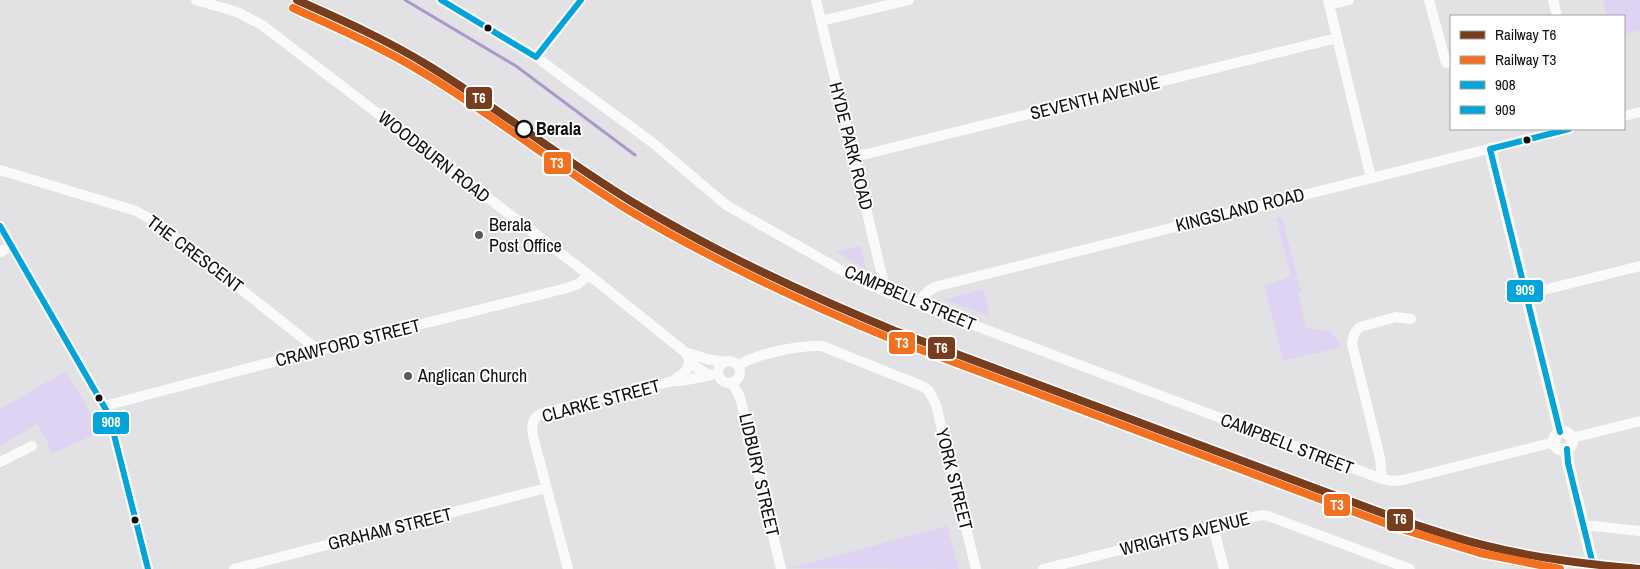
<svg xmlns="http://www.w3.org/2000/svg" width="1640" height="569" font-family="'Archivo Narrow',sans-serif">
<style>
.green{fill:#ded3f2}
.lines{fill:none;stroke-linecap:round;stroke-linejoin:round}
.stream{stroke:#ac98cc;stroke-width:3}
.minor{stroke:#fbfafb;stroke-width:10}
.tertiary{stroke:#fbfafb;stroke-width:12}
.bus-1-casing{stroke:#fff;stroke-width:10}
.bus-2-casing{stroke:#fff;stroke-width:10}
.bus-1{stroke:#02a4d9;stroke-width:6}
.bus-2{stroke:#02a4d9;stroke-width:6}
.rail-1-casing{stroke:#fff;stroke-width:11}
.rail-2-casing{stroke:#fff;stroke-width:11}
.rail-1{stroke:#783d1d;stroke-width:8}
.rail-2{stroke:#f37021;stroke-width:8}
.bus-dot{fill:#0f0e10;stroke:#fff;stroke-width:2}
.stop-dot{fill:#fff;stroke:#0f0e10;stroke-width:2.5}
.poi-dot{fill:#59585a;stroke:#fff;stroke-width:2}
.labels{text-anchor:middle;stroke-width:4;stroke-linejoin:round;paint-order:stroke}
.street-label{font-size:18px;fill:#0f0e10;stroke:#fff}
.stop-label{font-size:18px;font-weight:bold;fill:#0f0e10;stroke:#fff;text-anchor:start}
.poi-label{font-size:18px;fill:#0f0e10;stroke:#fff;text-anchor:start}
.line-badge{stroke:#fff;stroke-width:2}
.badge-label{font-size:14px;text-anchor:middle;font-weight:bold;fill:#fff}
</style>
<rect width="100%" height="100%" fill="#e2e1e4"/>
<path class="green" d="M1603,0H1640V30L1624,34V16H1607Z
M1282,217L1301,292L1298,293L1306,328L1330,331L1340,343L1341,347L1283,361L1264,285L1291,277L1276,218Z
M860,246L866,269L836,252Z
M983,289L990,316L944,300Z
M66,371L96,423L98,433L51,454L47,441L37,424L0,446V409Z
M947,526L959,569L790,568Z"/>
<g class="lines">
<path class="stream" d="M405,0L516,66L635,155"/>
<path class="minor" d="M196,0L237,12L262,25L589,275L685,352L707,359L725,362
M441,0L536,57L653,143L726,205L862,282L886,292L1382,479L1393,481L1403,480L1554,442
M816,0L886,292
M1328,0L1371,178
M1429,0L1446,63
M1553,0L1557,16
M1329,5L1349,0
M821,21L909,0
M536,57L581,0
M1624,116L1640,112
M854,157L1337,38
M0,170L136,211L154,221L318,350
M0,226L109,415L148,569
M0,252L11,246
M1527,294L1640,266
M919,304C924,294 928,290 938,286L1569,129
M685,352C690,362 700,373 711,375
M718 372a11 11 0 1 1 22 0a11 11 0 1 1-22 0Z
M738,366C757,353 800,345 822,346L924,387L929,391L936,405L976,569
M674,380C682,374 689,372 689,360
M732,383L739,395L742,405L781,569
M104,406L318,350L567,288L578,284L589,275
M1572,438L1640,421
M0,462L32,446
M1382,479L1380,458L1352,344C1353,336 1354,332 1360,327L1396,317L1411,319
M1213,526L1224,569
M1584,526H1593L1640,531
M234,569L546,488
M568,569L534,440C531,428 530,418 543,413L673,381H680L708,376
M1043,569L1261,515L1268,516L1410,569"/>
<path class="tertiary" d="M1490,149L1560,432
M1554 441a9 9 0 1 1 18 0a9 9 0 1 1-18 0Z
M1567,449L1568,463L1594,569"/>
<g class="bus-1-casing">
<path id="bus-1" d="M441,0L536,57
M536,57L581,0
M0,226L109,415L148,569"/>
</g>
<g class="bus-2-casing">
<path id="bus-2" d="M1490,149L1560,432
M1490,149L1569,129
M1567,449L1568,463L1594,569"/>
</g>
<use href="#bus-1" class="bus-1"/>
<use href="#bus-2" class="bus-2"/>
<g class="rail-1-casing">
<path id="rail-1" d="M297,0C342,20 387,40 429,66C499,109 563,160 634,203C717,253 805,294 895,331L1398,519C1426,528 1454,538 1483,545C1534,558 1586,564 1639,569"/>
</g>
<g class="rail-2-casing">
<path id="rail-2" d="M293,8C337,28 381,47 422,72C494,115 559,168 630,211C714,261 802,302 892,339L1395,527L1480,553L1560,569"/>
</g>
<use href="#rail-1" class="rail-1"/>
<use href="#rail-2" class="rail-2"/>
</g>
<g class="bus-dot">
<circle cx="488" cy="28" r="4.5"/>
<circle cx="1527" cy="140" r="4.5"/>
<circle cx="99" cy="398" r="4.5"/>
<circle cx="135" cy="520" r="4.5"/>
</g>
<circle class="stop-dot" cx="524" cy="129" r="8"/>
<g class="poi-dot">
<circle cx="479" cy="235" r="5"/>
<circle cx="408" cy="376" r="5"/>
</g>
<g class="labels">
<g class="street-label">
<text transform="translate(1095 98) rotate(-14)" y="6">SEVENTH AVENUE</text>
<text transform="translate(851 146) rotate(76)" y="6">HYDE PARK ROAD</text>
<text transform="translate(434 157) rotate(38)" y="6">WOODBURN ROAD</text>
<text transform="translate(1240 210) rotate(-14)" y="6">KINGSLAND ROAD</text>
<text transform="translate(195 254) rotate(37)" y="6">THE CRESCENT</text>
<text transform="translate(910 298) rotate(23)" y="6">CAMPBELL STREET</text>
<text transform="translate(348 343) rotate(-14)" y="6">CRAWFORD STREET</text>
<text transform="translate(601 401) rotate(-15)" y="6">CLARKE STREET</text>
<text transform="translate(1287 444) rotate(21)" y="6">CAMPBELL STREET</text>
<text transform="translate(759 475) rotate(77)" y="6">LIDBURY STREET</text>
<text transform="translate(954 479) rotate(76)" y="6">YORK STREET</text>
<text transform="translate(390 529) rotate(-14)" y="6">GRAHAM STREET</text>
<text transform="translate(1185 534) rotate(-14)" y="6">WRIGHTS AVENUE</text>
</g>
<g class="stop-label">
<text x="536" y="135">Berala</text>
</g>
<g class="poi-label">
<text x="489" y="231">Berala<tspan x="489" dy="21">Post Office</tspan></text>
<text x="418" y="382">Anglican Church</text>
</g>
</g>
<g class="line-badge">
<rect x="465" y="86" width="28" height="24" rx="5" fill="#783d1d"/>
<rect x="543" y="151" width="29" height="24" rx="5" fill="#f37021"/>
<rect x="1506" y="279" width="38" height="24" rx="5" fill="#02a4d9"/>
<rect x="888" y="331" width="28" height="24" rx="5" fill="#f37021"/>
<rect x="927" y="336" width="29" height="24" rx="5" fill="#783d1d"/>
<rect x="92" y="411" width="38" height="24" rx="5" fill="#02a4d9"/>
<rect x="1323" y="493" width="28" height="24" rx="5" fill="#f37021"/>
<rect x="1386" y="508" width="28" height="24" rx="5" fill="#783d1d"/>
</g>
<g class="badge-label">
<text x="479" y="103">T6</text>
<text x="557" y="168">T3</text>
<text x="1525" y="295">909</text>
<text x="902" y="348">T3</text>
<text x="941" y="353">T6</text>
<text x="111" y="427">908</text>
<text x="1337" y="510">T3</text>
<text x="1400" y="524">T6</text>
</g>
<rect x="1450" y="15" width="175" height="115" fill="#ffffff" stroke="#9f9f9f"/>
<rect x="1460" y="31" width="25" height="8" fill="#783d1d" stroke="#9f9f9f"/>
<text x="1495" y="40" font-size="15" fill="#0f0e10">Railway T6</text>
<rect x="1460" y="56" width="25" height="8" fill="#f37021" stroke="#9f9f9f"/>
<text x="1495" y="65" font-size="15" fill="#0f0e10">Railway T3</text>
<rect x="1460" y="81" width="25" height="8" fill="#02a4d9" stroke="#9f9f9f"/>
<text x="1495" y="90" font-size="15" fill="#0f0e10">908</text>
<rect x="1460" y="106" width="25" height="8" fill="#02a4d9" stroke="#9f9f9f"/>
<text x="1495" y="115" font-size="15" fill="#0f0e10">909</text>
</svg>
